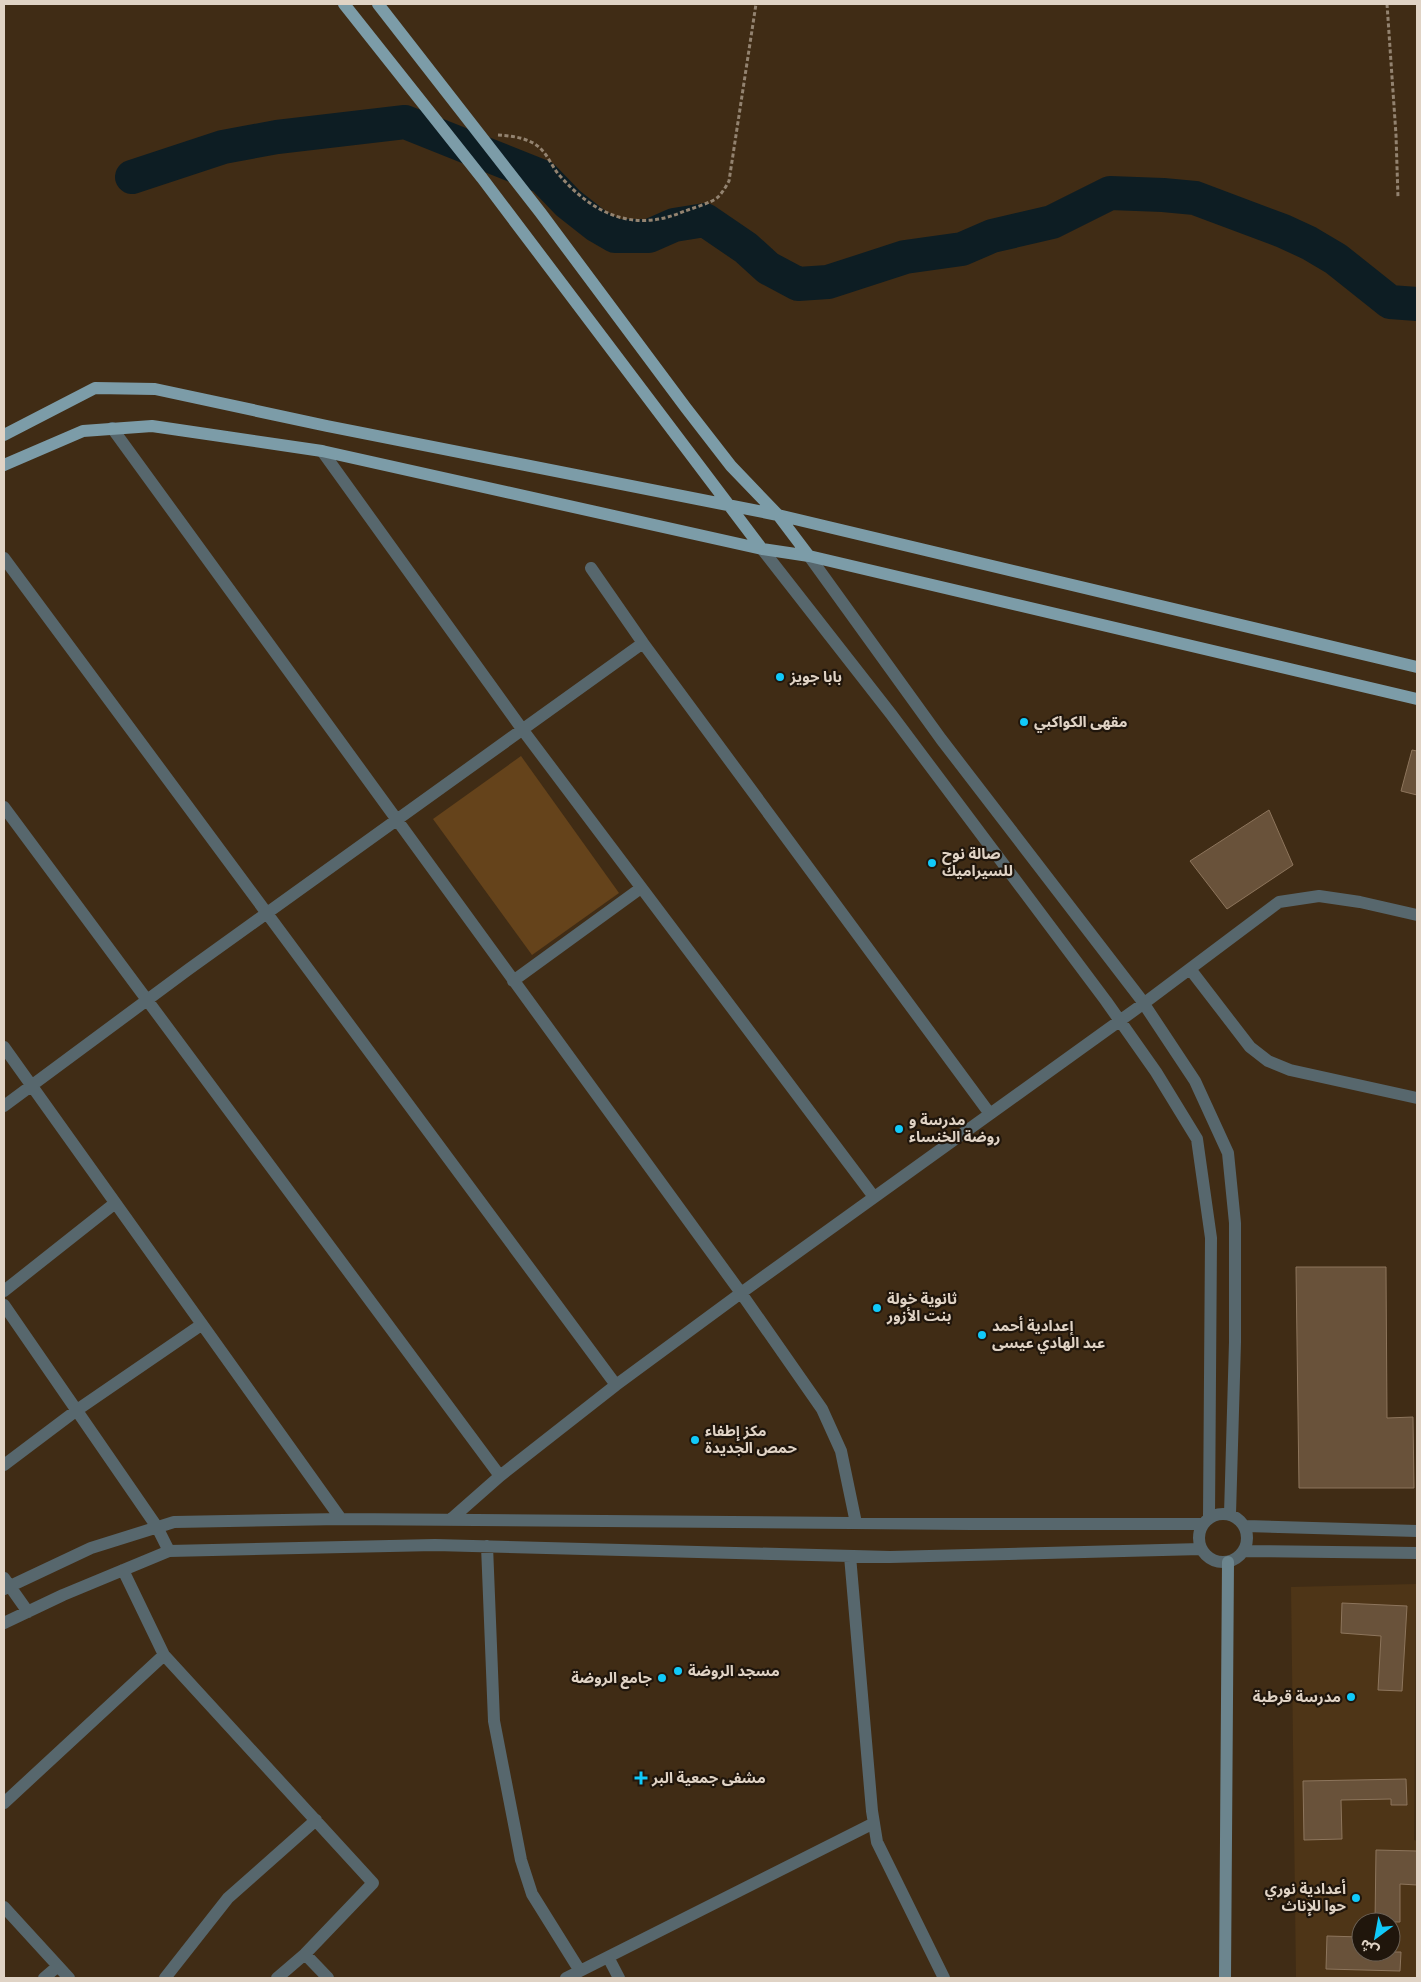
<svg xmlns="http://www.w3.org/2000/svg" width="1421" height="1982" font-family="'DM Sans','Noto Sans Arabic',sans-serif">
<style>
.built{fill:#4e3517;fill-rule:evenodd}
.green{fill:#65431b}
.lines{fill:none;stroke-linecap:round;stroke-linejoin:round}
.river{stroke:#0d1d23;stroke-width:34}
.building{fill:#69523a;stroke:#8d755c}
.path{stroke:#938370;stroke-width:3;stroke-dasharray:4 2.5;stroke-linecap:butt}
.street{stroke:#57676d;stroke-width:12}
.secondary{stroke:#6c858e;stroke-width:12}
.primary{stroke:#7c9ca8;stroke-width:12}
.poi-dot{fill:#11cafa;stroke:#20160c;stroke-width:2}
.labels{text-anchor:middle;stroke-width:4.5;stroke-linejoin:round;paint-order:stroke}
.poi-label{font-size:15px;font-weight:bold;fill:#e0d3c5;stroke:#20160c;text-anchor:start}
</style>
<rect width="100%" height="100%" fill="#402c15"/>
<path class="built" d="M1416,1584L1414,1840L1417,1841V1977L1296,1978L1291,1587ZM1361,1922H1391V1952H1361Z"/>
<path class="green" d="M521,756L619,893L532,955L433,819Z"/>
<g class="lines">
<path class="river" d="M132,177L223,147L277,137L405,122L543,177L568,203L596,225L615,236H649L674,225L705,220L746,248L768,268L798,284L828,282L905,257L962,249L992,236L1052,222L1110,193L1163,195L1195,198L1283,231L1309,243L1336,259L1390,302L1417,304"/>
</g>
<path class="building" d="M1412,750L1417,751V795L1401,791Z
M1269,810L1293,865L1227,909L1190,861Z
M1296,1267H1386L1387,1418L1413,1417L1414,1488H1299Z
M1342,1603L1407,1606L1402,1691L1378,1690L1381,1636L1341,1633Z
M1406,1779L1407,1805H1391V1799L1341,1800L1342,1839L1304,1840L1303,1781Z
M1376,1850L1417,1851V1885L1400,1884V1922H1375Z
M1327,1936L1361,1937V1952H1401L1400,1971L1326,1969Z"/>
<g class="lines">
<path class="path" d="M1387,4L1396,135L1398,198
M498,135C513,136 530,138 541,149C549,157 553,169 561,177C593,213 632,232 680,213C689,209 712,203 718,197C723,192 726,186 729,181L756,4"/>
<path class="street" d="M112,428L741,1293L822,1409L841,1451L856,1523
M322,451L522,729L874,1197
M762,549L891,714L1106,1001L1156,1072L1197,1139L1211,1238L1209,1517
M809,556L941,739L1140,998L1195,1081L1228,1153L1235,1223V1342L1230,1514
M4,558L616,1385
M591,568L643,643L990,1114
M4,807L500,1476
M1190,969L1250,1047L1268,1061L1290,1070L1417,1098
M513,981L641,888
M4,1047L341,1519
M4,1106L189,969L643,643
M4,1291L114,1204
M4,1305L157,1527L169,1551
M4,1465L77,1410L201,1325
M1199 1538a24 24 0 1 1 48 0a24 24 0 1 1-48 0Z
M450,1520L500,1476L616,1385L741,1293L1143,1004L1279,902L1319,896L1360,902L1417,915
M1246,1526L1417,1531
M487,1546L494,1721L521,1860L532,1894L580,1971
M1245,1551L1417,1553
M850,1556L872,1811L877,1842L944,1978
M123,1570L164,1655L373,1883L305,1954L277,1978
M4,1578L28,1612
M4,1589L91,1548L174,1522L341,1519L969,1524H1203
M4,1623L63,1595L169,1551L435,1545L890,1557L1201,1549
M4,1803L164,1655
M4,1907L69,1978
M305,1954L328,1978
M608,1957L619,1978
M44,1978L58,1966
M165,1978L228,1898L316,1820
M566,1978L874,1823"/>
<path class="secondary" d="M1225,1978L1228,1562"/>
<path class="primary" d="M344,4L482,178L762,549
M378,4L540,212L686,408L731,466L778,515L809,556
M4,435L95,388L155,389L327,426L778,515L1417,667
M4,465L83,431L152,426L322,451L762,549L809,556L1417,699"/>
</g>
<g class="poi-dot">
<circle cx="780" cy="677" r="5"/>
<circle cx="1024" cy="722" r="5"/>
<circle cx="932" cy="863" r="5"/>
<circle cx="899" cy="1129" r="5"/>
<circle cx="877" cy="1308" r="5"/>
<circle cx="982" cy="1335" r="5"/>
<circle cx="695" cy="1440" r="5"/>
<circle cx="678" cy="1671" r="5"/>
<circle cx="662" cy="1678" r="5"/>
<circle cx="1351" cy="1697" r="5"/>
<path d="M638.5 1770.5h5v5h5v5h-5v5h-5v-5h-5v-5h5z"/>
<circle cx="1356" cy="1898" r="5"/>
</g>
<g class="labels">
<g class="poi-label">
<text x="790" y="682">بابا جويز</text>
<text x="1034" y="727">مقهى الكواكبي</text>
<text x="942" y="859">صالة نوح<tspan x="942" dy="17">للسيراميك</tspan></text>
<text x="909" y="1125">مدرسة و<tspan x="909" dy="17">روضة الخنساء</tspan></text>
<text x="887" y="1304">ثانوية خولة<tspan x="887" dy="17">بنت الأزور</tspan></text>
<text x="992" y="1331">إعدادية أحمد<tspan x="992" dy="17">عبد الهادي عيسى</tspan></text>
<text x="705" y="1436">مكز إطفاء<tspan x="705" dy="17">حمص الجديدة</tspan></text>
<text x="688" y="1676">مسجد الروضة</text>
<text x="652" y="1683" text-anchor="end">جامع الروضة</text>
<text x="1341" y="1702" text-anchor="end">مدرسة قرطبة</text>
<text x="652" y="1783">مشفى جمعية البر</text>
<text x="1346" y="1894" text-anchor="end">أعدادية نوري<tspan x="1346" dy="17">حوا للإناث</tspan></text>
</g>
</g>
<rect width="1421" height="1982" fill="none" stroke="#e0d3c5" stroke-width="10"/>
<g transform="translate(1376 1937) rotate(212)"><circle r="24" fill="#20160c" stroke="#6d6256"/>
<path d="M0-4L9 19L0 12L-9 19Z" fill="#11cafa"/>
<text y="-8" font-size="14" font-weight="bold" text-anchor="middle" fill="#e0d3c5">ش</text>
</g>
</svg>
